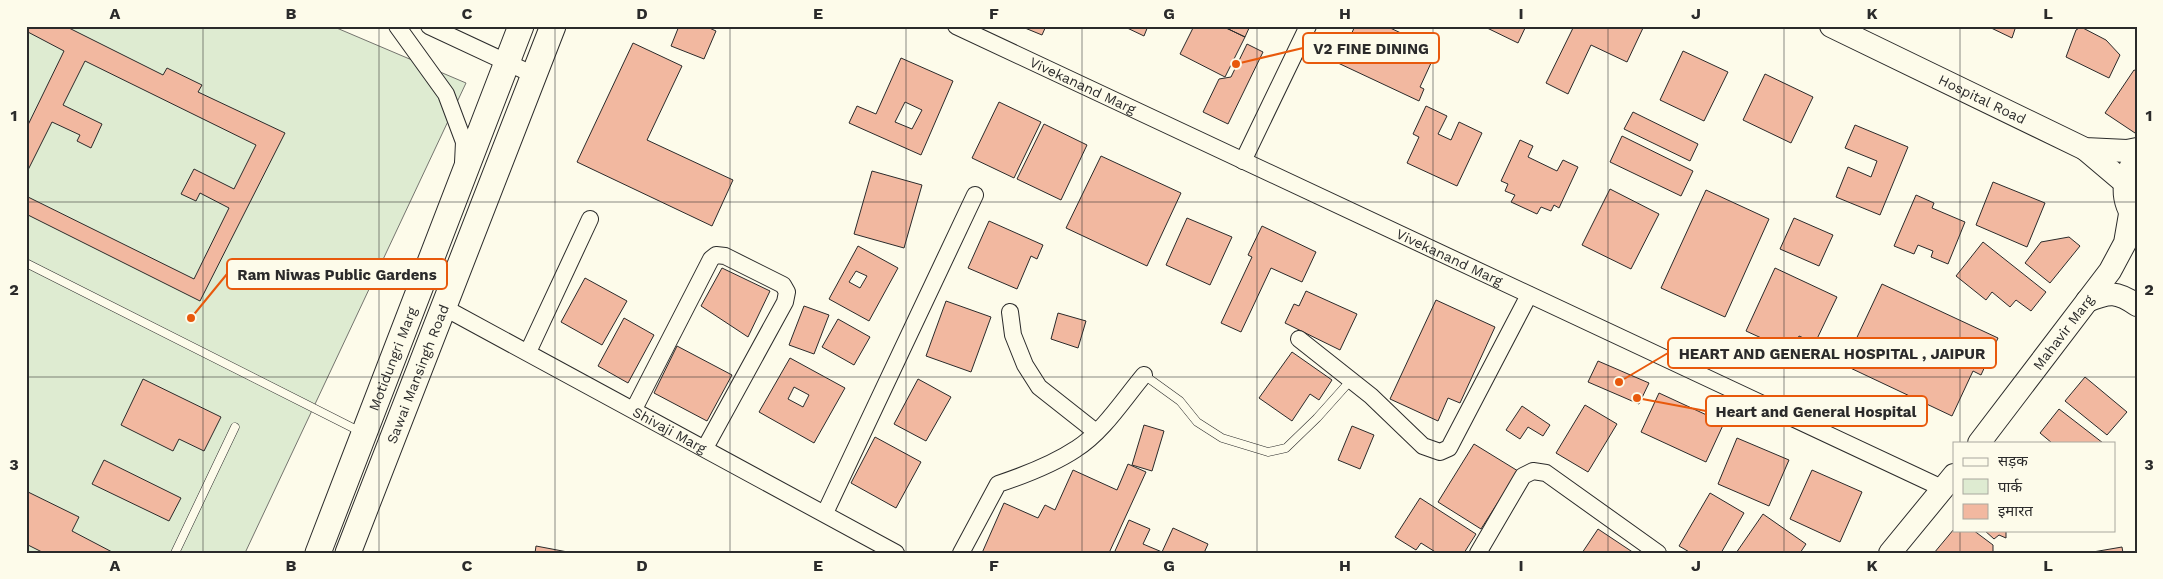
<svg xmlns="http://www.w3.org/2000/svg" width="2163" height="579" font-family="'Work Sans','Noto Sans Devanagari',sans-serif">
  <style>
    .green { fill: #deebd1; stroke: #74746e }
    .building { fill: #f2b8a0; stroke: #2b2b2b; fill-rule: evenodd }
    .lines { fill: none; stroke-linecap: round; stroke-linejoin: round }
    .lane-casing { stroke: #2b2b2b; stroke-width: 9 }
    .street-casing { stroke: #2b2b2b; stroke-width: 18 }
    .secondary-casing { stroke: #2b2b2b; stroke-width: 24 }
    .primary-casing { stroke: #2b2b2b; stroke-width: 27 }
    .lane { stroke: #fdfbea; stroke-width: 8 }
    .street { stroke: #fdfbea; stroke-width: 16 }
    .secondary { stroke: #fdfbea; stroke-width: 22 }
    .primary { stroke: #fdfbea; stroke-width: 25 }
    .grid { fill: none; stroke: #2b2b2b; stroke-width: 1; stroke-opacity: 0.55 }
    .labels { text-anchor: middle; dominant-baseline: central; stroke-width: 4; stroke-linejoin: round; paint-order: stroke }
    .street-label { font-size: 14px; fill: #2b2b2b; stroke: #fdfbea }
    .leader { fill: none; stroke: #e8590c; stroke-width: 2 }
    .callout-dot { fill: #e8590c; stroke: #fdfbea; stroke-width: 2 }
    .callout { fill: #fdfbea; stroke: #e8590c; stroke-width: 2 }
    .callout-label { font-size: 15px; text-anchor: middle; font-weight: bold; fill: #2b2b2b }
    .neatline { fill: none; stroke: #2b2b2b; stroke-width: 2 }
    .grid-label { font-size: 16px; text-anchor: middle; font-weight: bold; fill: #2b2b2b }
  </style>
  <rect width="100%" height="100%" fill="#fdfbea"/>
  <path class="green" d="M26,26H332L466,83L245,553H26Z"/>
  <path class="building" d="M26,26H65L163,75L167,68L202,85L198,92L285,133L200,301L26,214V196L194,279L229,208L200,193L196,201L181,194L194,169L234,189L256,145L85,61L63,105L102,124L91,148L77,141L80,135L52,122L26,174V129L64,51L26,31Z
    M679,26H705L716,31L704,59L671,46Z
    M1020,26H1046L1042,35Z
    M1123,26H1148L1144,36Z
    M1194,26H1222L1245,37L1225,77L1180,54Z
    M1222,26H1250L1245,37Z
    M1355,26H1386L1437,50L1420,87L1424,89L1419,101L1338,63Z
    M1483,26H1526L1518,43Z
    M1574,26H1639L1643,28L1627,62L1591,45L1568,94L1546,83Z
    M1987,26H2016L2012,38Z
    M2081,27L2106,40L2120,55L2109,78L2066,57L2076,30Z
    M633,43L682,66L647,140L733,180L712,226L577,162Z
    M1247,44L1263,52L1228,124L1203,112L1219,79L1231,77Z
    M1683,51L1728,72L1704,121L1660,100Z
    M901,58L953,81L921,155L849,123L857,106L876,114ZM905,102L922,110L912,129L895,122Z
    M2134,70L2137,71V130L2135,133L2105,113Z
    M1765,74L1813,97L1791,143L1743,120Z
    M999,102L1041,122L1014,178L972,158Z
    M1426,106L1447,116L1438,134L1451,140L1459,122L1482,133L1457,186L1407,163L1419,137L1413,134Z
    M1633,112L1698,144L1690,161L1624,129Z
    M1044,124L1087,145L1061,200L1017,179Z
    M1855,125L1908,147L1880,215L1836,197L1848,167L1871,177L1877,161L1845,148Z
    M1622,136L1693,171L1681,196L1610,162Z
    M1520,140L1533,146L1528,157L1557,171L1563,160L1578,167L1559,208L1554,205L1551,211L1541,207L1537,214L1511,202L1515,195L1505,191L1508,184L1501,181Z
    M1101,156L1181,193L1147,266L1066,228Z
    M872,171L922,185L904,248L854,234Z
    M1993,182L2045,203L2027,247L1976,225Z
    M1610,189L1659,214L1631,269L1582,245Z
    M1706,190L1769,219L1725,317L1661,288Z
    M1916,195L1934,203L1932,208L1965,222L1948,264L1931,257L1933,251L1918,245L1914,254L1894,246Z
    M1187,218L1232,237L1210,285L1166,265Z
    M1794,218L1833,235L1819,266L1780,249Z
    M989,221L1043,245L1037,259L1031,256L1017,289L968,268Z
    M1262,226L1316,252L1302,282L1271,268L1241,332L1221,323L1252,257L1248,255Z
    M2069,237L2080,246L2050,283L2025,263L2041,242Z
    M1983,242L2046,292L2031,311L2016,300L2010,307L1992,292L1986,300L1956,276Z
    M858,246L898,268L869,321L829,299ZM856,271L867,276L860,288L849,282Z
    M722,268L770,291L748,337L701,306Z
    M1775,268L1837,297L1815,343L1799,336L1792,352L1746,331Z
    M585,278L627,301L602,345L561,322Z
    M1882,284L1998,338L1981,375L1973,371L1952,416L1844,365Z
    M1306,291L1357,314L1340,350L1285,323L1294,304L1299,306Z
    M1436,300L1495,327L1460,403L1448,398L1438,421L1390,399Z
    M946,301L991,317L971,372L926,356Z
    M804,306L829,315L814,354L789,345Z
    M1058,313L1086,321L1078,348L1051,339Z
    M624,318L654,335L628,383L598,366Z
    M838,319L870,337L854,365L822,347Z
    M677,346L732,375L707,421L654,393Z
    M1292,352L1332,380L1319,400L1310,394L1292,421L1259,398Z
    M790,358L845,388L814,443L759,412ZM794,387L809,395L803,407L788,399Z
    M1598,361L1649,383L1639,404L1588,382Z
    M2085,377L2127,412L2107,435L2065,401Z
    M143,379L221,417L204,451L179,439L173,451L121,425Z
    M918,379L951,397L926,441L894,424Z
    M1659,393L1724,423L1706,462L1641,432Z
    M1585,405L1617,424L1588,472L1556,453Z
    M1522,406L1550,425L1543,436L1528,427L1520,439L1506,430Z
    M2059,409L2103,443H2052L2040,433Z
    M1144,425L1164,431L1152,471L1132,465Z
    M1352,426L1374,435L1360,469L1338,460Z
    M875,437L921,462L896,508L851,483Z
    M1737,438L1789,460L1769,506L1718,484Z
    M1474,444L1518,471L1481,529L1438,502Z
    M104,460L181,498L169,521L92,484Z
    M1128,464L1146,472L1109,553H982L1004,503L1038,518L1045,505L1055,510L1073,470L1117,490Z
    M1812,470L1862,492L1840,542L1790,519Z
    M26,491L79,517L72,531L114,553H44L26,544Z
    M1710,493L1744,513L1721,553H1691L1679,546Z
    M1420,498L1476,534L1464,553H1437L1421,543L1416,550L1395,537Z
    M1763,514L1806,544L1800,553H1736Z
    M1129,520L1150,529L1143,544L1162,552L1173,528L1208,544L1204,553H1118L1115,551Z
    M1598,529L1634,553H1582Z
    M1954,529L1973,530L1993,545V553H1934Z
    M1984,530H2006V538L1999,535L1994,539Z
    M536,546L573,553H535Z
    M2122,547L2123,553H2087Z"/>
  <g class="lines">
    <g class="lane-casing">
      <path id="lane" d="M26,263L361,432
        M1144,375L1180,401L1197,422L1222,438L1268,452L1286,448L1317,418L1351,380
        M175,553L235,427"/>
    </g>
    <g class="street-casing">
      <g id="street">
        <path d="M397,26L446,94L464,142L463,163"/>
        <path d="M429,26L534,75"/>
        <path id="s1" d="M956,26L1944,489"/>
        <path d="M1243,161L1308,26"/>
        <path id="s2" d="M443,307L896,553"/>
        <path d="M1010,312L1013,335L1025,365L1039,387L1096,432"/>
        <path d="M1299,339L1371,396L1423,446L1440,452L1449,448L1529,295"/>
        <path d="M528,352L590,219"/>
        <path d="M634,409L711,259L716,255L725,256L783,285L787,292L785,302L705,448"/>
        <path d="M825,513L975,195"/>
        <path d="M961,553L998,484C1025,475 1052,465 1076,449C1103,432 1123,400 1144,375"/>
        <path d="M1478,553L1523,476L1533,471L1546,473L1658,553"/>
      </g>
    </g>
    <g class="secondary-casing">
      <g id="secondary">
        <path id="s3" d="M1831,26L2085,149L2127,151L2137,149"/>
        <path d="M2085,149L2124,182"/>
        <path d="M2137,157C2121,178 2120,201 2137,222"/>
        <path d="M2087,301C2110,292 2116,291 2137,305"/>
        <path id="s4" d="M1979,443L2110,271L2125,243L2130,214"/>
        <path d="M1890,553L1954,475"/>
      </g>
    </g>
    <g class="primary-casing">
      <g id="primary">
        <path id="s5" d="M318,553L521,26"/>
        <path id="s6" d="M348,553L553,26"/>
      </g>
    </g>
    <use href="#lane" class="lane"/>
    <use href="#street" class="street"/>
    <use href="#secondary" class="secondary"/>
    <use href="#primary" class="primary"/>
  </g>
  <path class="grid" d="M203,26V553M379,26V553M555,26V553M730,26V553M906,26V553M1082,26V553M1257,26V553M1433,26V553M1608,26V553M1784,26V553M1960,26V443M26,202H2137M26,377H2137M1960,530V553"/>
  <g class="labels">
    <g class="street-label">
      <text stroke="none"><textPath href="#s1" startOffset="140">Vivekanand Marg</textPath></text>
      <text stroke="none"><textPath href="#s3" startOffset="168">Hospital Road</textPath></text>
      <text stroke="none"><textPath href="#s1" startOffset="545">Vivekanand Marg</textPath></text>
      <text stroke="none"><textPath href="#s4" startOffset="139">Mahavir Marg</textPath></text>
      <text stroke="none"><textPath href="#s5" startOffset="208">Motidungri Marg</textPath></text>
      <text stroke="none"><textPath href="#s6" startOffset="192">Sawai Mansingh Road</textPath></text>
      <text stroke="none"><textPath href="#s2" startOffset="258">Shivaji Marg</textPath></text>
    </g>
  </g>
  <path class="leader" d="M1236 64L1303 48M191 318L227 274M1619 382L1668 353M1637 398L1706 411"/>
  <g class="callout-dot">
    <circle cx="1236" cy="64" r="5"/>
    <circle cx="191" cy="318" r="5"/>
    <circle cx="1619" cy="382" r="5"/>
    <circle cx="1637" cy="398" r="5"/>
  </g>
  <g class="callout">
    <rect x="1303" y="33" width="136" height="30" rx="5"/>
    <rect x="227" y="259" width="220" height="30" rx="5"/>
    <rect x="1668" y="338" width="328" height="30" rx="5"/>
    <rect x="1706" y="396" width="221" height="30" rx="5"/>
  </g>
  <g class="callout-label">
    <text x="1371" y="54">V2 FINE DINING</text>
    <text x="337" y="280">Ram Niwas Public Gardens</text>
    <text x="1832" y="359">HEART AND GENERAL HOSPITAL , JAIPUR</text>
    <text x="1816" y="417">Heart and General Hospital</text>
  </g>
  <rect width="2163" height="579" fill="none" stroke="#fdfbea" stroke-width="55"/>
  <rect x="1953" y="442" width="162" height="90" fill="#fdfbea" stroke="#a9a89e"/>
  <rect x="1963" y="458" width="25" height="8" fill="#fdfbea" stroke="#a9a89e"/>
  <text x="1998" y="466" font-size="15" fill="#2b2b2b">सड़क</text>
  <rect x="1963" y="479" width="25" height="15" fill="#deebd1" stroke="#a9a89e"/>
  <text x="1998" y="492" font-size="15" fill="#2b2b2b">पार्क</text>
  <rect x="1963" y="504" width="25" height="15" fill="#f2b8a0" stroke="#a9a89e"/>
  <text x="1998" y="516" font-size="15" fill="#2b2b2b">इमारत</text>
  <rect x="28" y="28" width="2108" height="524" class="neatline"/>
  <g class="grid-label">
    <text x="115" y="19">A</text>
    <text x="291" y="19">B</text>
    <text x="467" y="19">C</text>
    <text x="642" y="19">D</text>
    <text x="818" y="19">E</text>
    <text x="994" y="19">F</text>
    <text x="1169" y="19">G</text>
    <text x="1345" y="19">H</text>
    <text x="1521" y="19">I</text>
    <text x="1696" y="19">J</text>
    <text x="1872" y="19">K</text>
    <text x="2048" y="19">L</text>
    <text x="14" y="121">1</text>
    <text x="2149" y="121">1</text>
    <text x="14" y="295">2</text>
    <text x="2149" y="295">2</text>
    <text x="14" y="470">3</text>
    <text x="2149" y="470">3</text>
    <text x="115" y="571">A</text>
    <text x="291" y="571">B</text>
    <text x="467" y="571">C</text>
    <text x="642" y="571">D</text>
    <text x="818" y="571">E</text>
    <text x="994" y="571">F</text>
    <text x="1169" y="571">G</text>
    <text x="1345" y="571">H</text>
    <text x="1521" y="571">I</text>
    <text x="1696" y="571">J</text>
    <text x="1872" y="571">K</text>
    <text x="2048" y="571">L</text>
  </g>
</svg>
